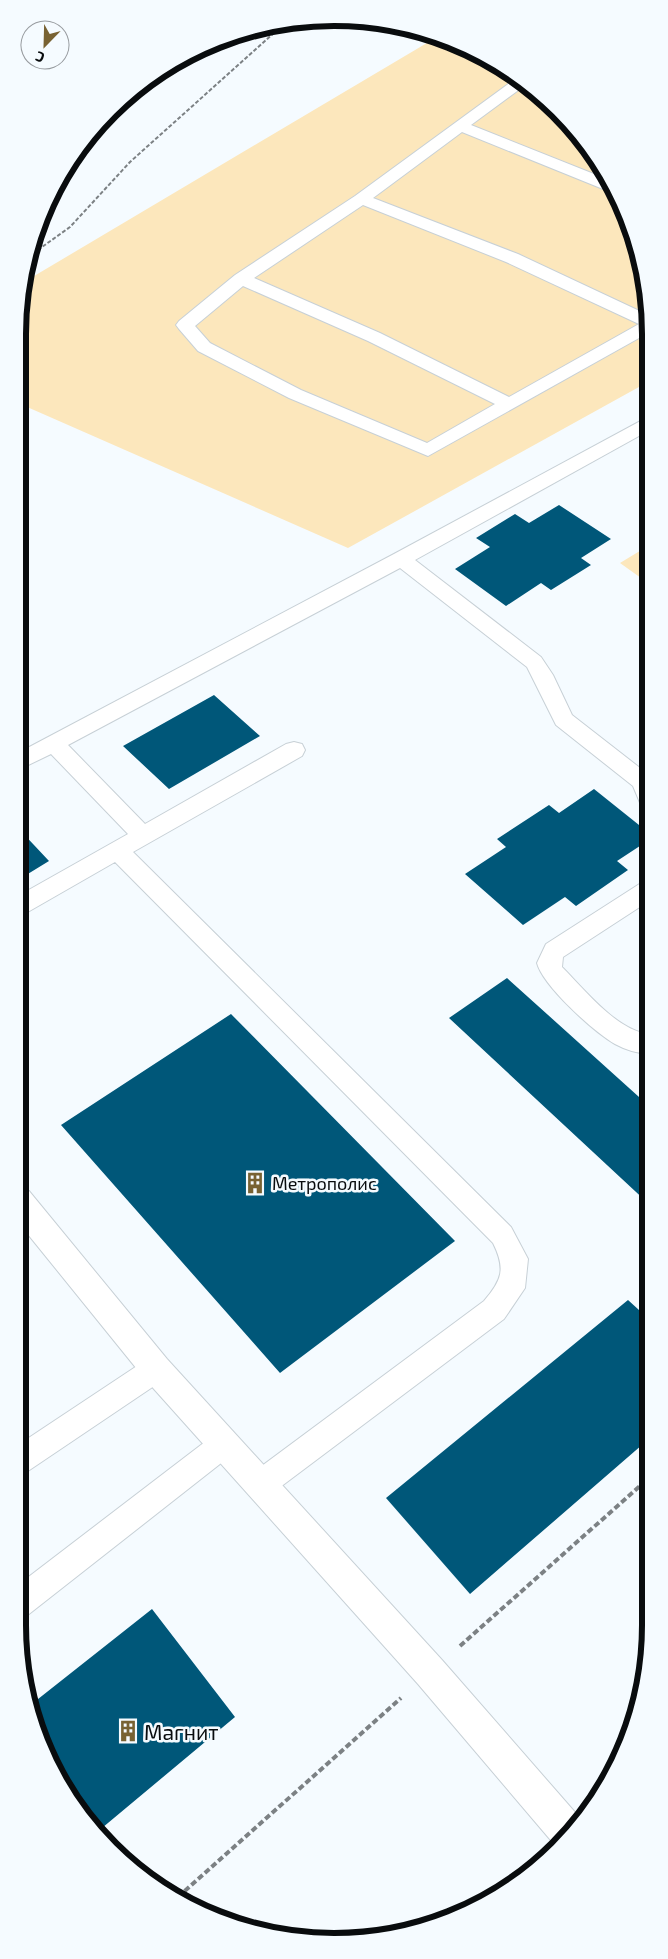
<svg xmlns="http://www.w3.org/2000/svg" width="668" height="1959" font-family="'Exo 2',sans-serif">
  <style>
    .green { fill: #fce7bc }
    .building { fill: #005779 }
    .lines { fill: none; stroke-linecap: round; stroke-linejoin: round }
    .lane-casing { stroke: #c7d0d6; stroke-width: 2 }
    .street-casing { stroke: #c7d0d6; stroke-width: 2 }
    .path-far1 { stroke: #7c8184; stroke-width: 2; stroke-dasharray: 4 2; stroke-linecap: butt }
    .path { stroke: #7c8184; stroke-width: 4; stroke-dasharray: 6 3; stroke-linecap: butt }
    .lane { fill: #fff; fill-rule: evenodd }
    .street { fill: #fff; fill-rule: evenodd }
    .labels { text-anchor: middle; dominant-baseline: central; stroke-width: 5; stroke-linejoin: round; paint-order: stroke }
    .poi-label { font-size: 18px; fill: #090c0e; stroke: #f5fbff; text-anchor: start }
    .near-poi-label { font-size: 21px; fill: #090c0e; stroke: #f5fbff; text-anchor: start }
    .rim { fill: none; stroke: #090c0e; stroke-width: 6 }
  </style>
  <rect width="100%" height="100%" fill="#f5fbff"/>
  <path class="green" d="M437,37L492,60L572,125L618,194L648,292V382L348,548L18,403V334L24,282Z
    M648,546V583L620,563Z"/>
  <path class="building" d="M559,505L611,539L581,558L591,565L551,590L541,583L506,606L455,569L490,547L476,538L515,514L529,523Z
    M214,695L260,736L169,789L123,746Z
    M594,789L649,833V840L617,861L628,870L576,906L565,897L523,925L465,874L506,847L497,839L549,805L559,813Z
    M18,828L49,861L18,880Z
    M507,978L649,1106L650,1205L449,1018Z
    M231,1014L455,1241L280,1373L61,1125Z
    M628,1300L650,1320V1438L470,1594L386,1498Z
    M152,1609L235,1717L96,1833L41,1746L33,1703Z"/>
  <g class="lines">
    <g class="lane-casing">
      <path id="lane" d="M515,79L524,86L471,125L609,180L617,192L608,191L462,132L373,198L518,254L648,315V333L428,456L289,398L198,351L179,329L176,325L179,321L235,275L355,196ZM363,205L506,262L639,324L509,397L380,333L254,278ZM243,286L368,341L495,404L427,443L301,390L210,343L195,326Z
        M648,417V431L415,560L541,657L553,675L572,715L649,775V807L641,805L633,786L556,725L527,667L400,568L68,745L145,824L286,744L294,742L302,744L305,750L302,756L133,852L511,1227L528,1259L525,1288L504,1319L271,1494L261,1498L251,1494L247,1484L251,1474L484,1301C502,1280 506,1269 493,1243L115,862L26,913L18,916V896L128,834L51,754L18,770V753L394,554Z
        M649,880V901L563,957L562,967C584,989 617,1031 649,1034V1054C637,1053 626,1050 615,1044C594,1032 543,986 537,963L546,944L641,883Z
        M156,1356L166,1360L170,1369L166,1378L28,1471L18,1474V1445L146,1360Z
        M224,1431L234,1435L238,1444L234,1453L29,1614L18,1618V1585L214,1435Z"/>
    </g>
    <g class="street-casing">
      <path id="street" d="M18,1187L29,1191L167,1359L442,1660L580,1818L554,1844L418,1684L145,1379L18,1222Z"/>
    </g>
    <path class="path-far1" d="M28,257L70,227L130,162L285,23"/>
    <path class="path" d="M460,1646L650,1477
      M178,1897L401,1698"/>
    <use href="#lane" class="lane"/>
    <use href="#street" class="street"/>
  </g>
  <defs>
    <g id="building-bare" transform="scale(1.725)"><path d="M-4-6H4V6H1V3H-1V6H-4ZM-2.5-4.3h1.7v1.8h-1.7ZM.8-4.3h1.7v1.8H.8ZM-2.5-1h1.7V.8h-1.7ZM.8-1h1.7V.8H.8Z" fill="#786232" stroke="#f5fbff" stroke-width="2.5" paint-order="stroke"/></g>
  </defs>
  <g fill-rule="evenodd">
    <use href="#building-bare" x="255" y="1183"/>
    <use href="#building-bare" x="128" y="1731"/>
  </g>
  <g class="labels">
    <g class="poi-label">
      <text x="272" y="1183">Метрополис</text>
    </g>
    <g class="near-poi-label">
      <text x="144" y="1731">Магнит</text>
    </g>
  </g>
  <path d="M0 0H668V1959H0ZM334 26H334A308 308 0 0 1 642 334V1625A308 308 0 0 1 334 1933H334A308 308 0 0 1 26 1625V334A308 308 0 0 1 334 26Z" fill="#f5fbff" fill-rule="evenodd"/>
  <path class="rim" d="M334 26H334A308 308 0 0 1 642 334V1625A308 308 0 0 1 334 1933H334A308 308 0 0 1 26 1625V334A308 308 0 0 1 334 26Z"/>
  <g transform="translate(45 45) rotate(203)"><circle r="24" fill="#f5fbff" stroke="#979b9f"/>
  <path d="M0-4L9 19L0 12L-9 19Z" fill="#786232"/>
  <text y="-8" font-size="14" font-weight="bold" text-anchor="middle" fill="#090c0e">С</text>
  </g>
</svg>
